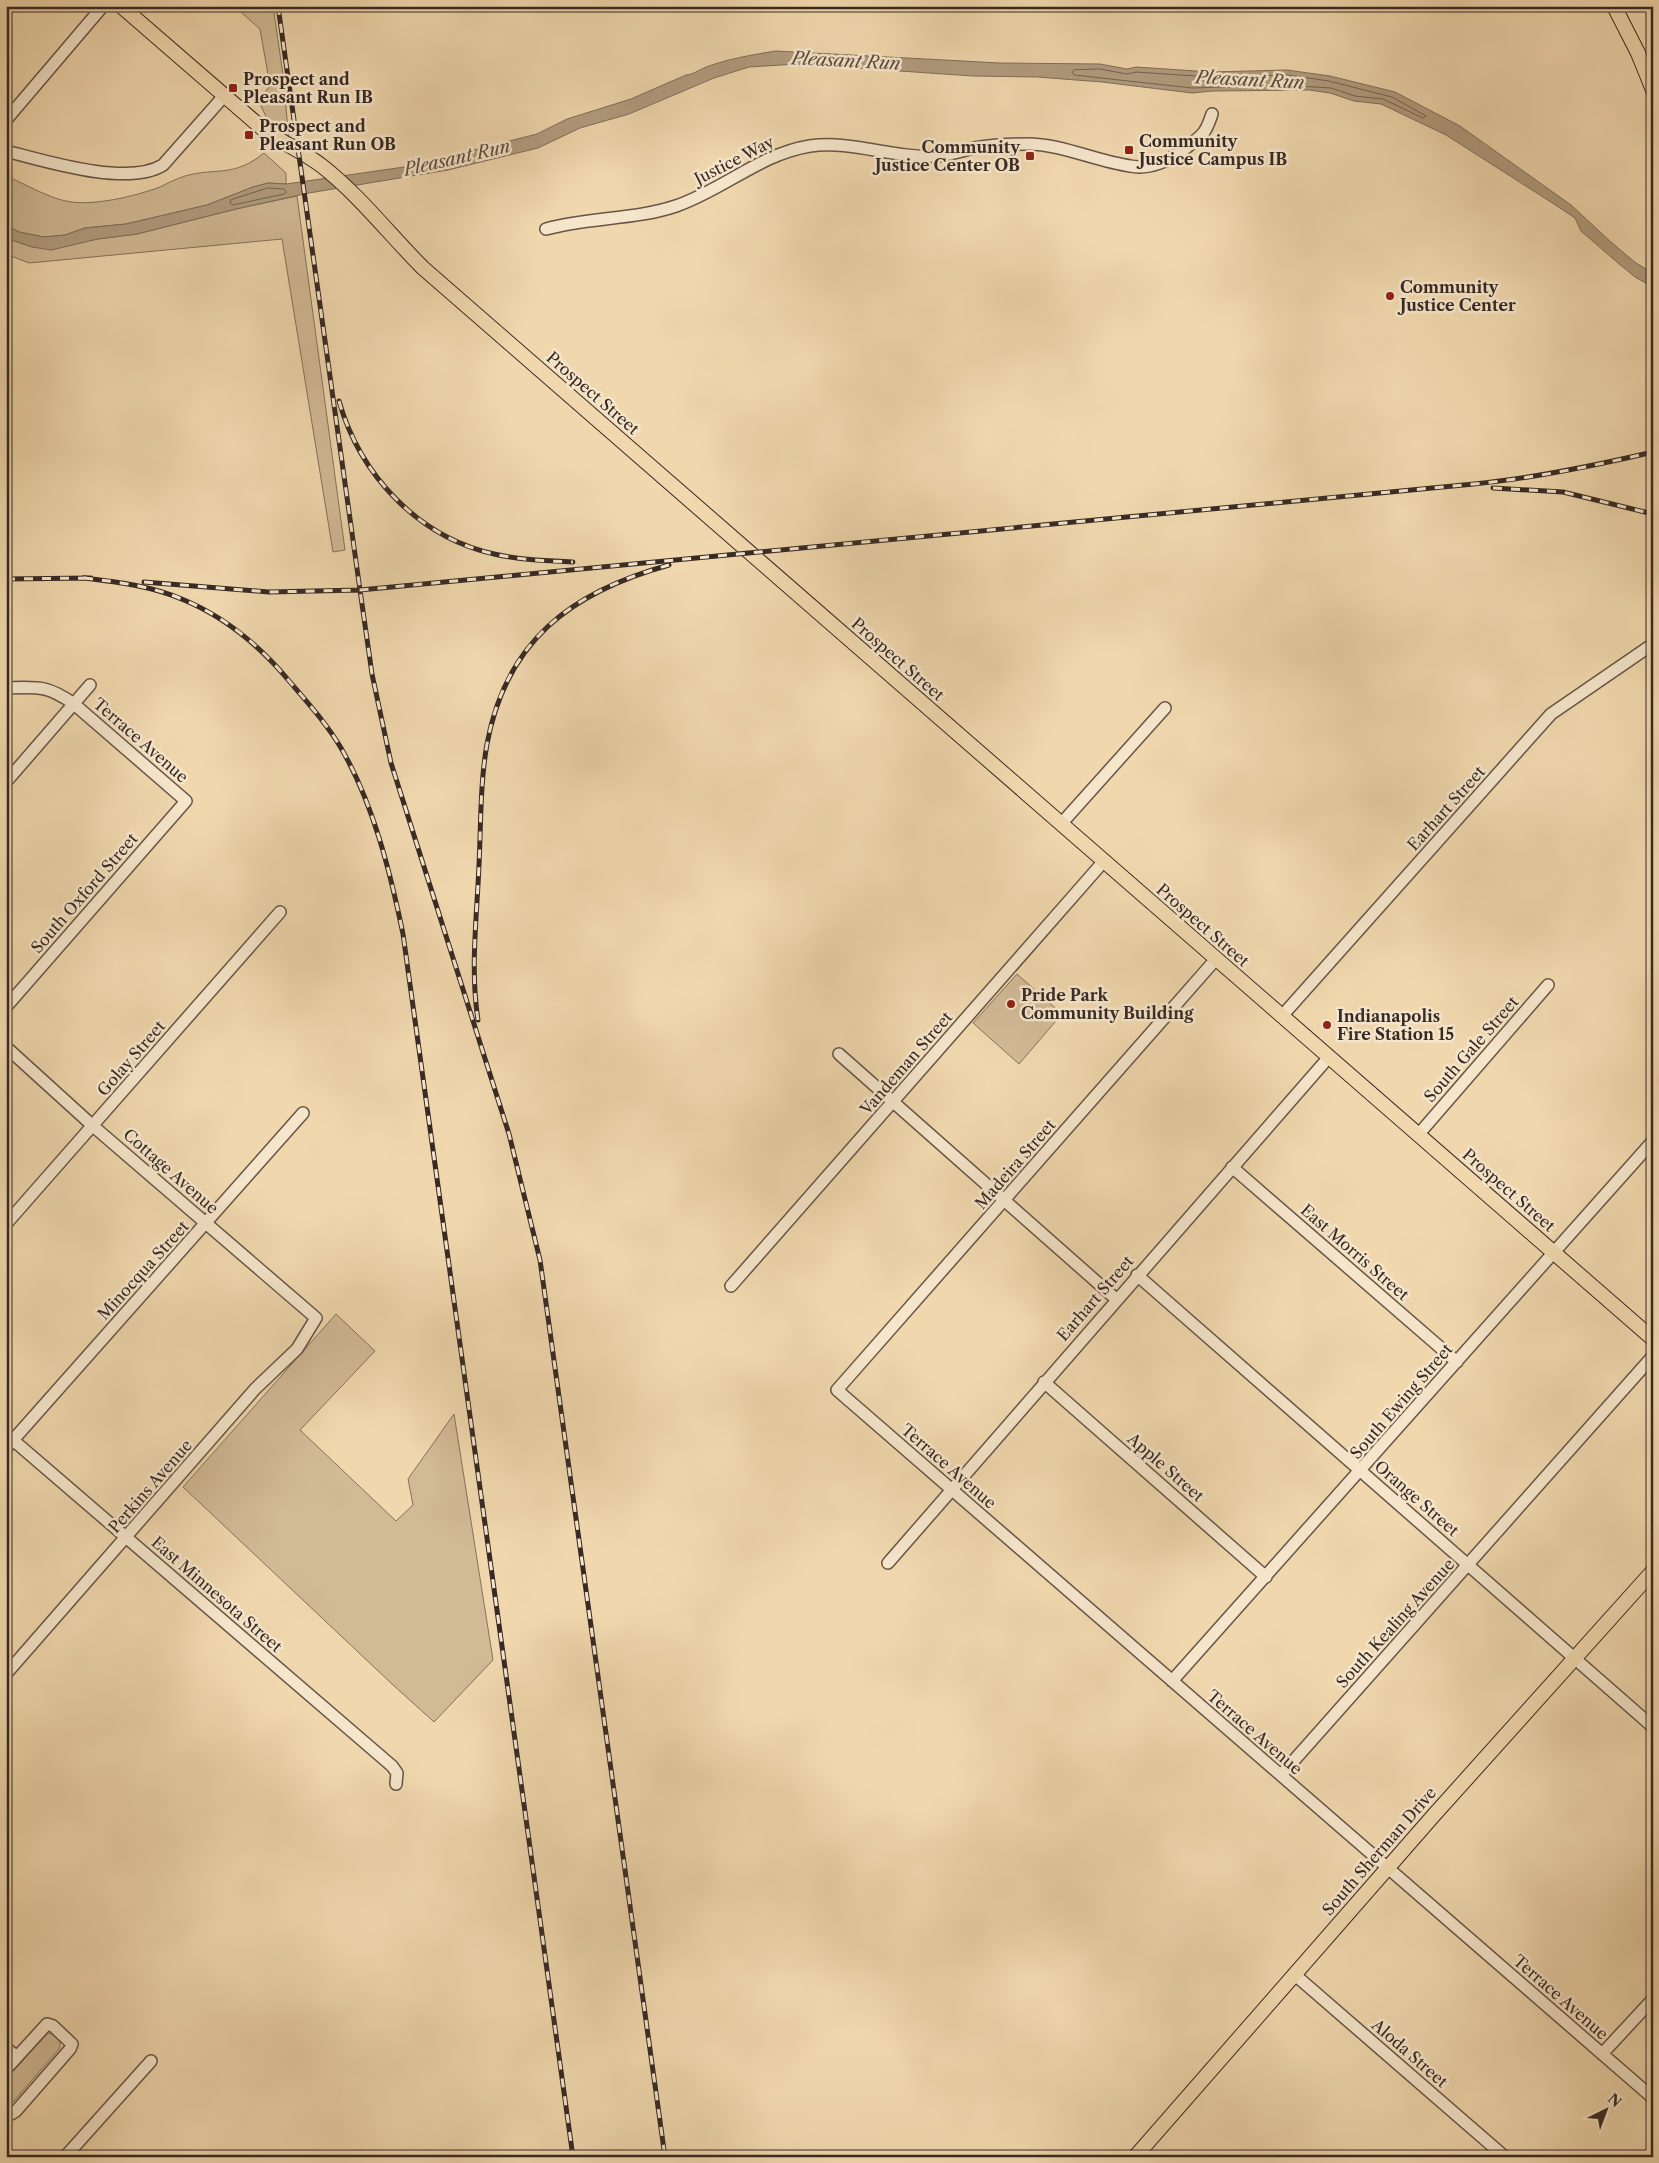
<svg xmlns="http://www.w3.org/2000/svg" width="1659" height="2163" font-family="'Libre Caslon Text',serif">
  <style>
    .green { fill: #d1ba96; stroke: #84725e }
    .water { fill: #b19c7f; stroke: #806e5b }
    .lines { fill: none; stroke-linecap: round; stroke-linejoin: round }
    .shore { stroke: #746352; stroke-width: 1 }
    .minor-casing { stroke: #655547; stroke-width: 14 }
    .major-casing { stroke: #372a25; stroke-width: 16 }
    .minor { stroke: #f5e5ca; stroke-width: 11 }
    .major { stroke: #f0d7ad; stroke-width: 14 }
    .rail-casing { stroke: #372a25; stroke-width: 5 }
    .rail { stroke: #f5e5ca; stroke-width: 3; stroke-dasharray: 9; stroke-linecap: butt }
    .poi-dot { fill: #8f2418; stroke: #f5e5ca; stroke-width: 2 }
    .labels { text-anchor: middle; dominant-baseline: central; stroke-width: 5; stroke-linejoin: round; paint-order: stroke }
    .poi-label { font-size: 16px; font-weight: bold; fill: #372a25; stroke: #f5e5ca; text-anchor: start }
    .street-label { font-size: 16px; fill: #372a25; stroke: #f5e5ca }
    .water-label { font-size: 18px; font-style: italic; fill: #5c4c40; stroke: #f5e5ca }
  </style>
  <rect width="100%" height="100%" fill="#f0d7ad"/>
  <filter id="stains"><feTurbulence type="fractalNoise" baseFrequency=".004" numOctaves="4"/><feColorMatrix values="0 0 0 0 .2 0 0 0 0 .09 0 0 0 0 .02 0 0 0 .5 -.17"/></filter>
  <radialGradient id="worn" r=".72"><stop offset=".6" stop-color="#630" stop-opacity="0"/><stop offset="1" stop-color="#630" stop-opacity=".3"/></radialGradient>
  <path class="green" d="M234,6H273L283,75L289,140L272,129L258,100L270,86L260,29Z
    M264,153L286,173V184L268,183L253,187L207,205L126,224L85,228L65,235L44,237L19,232L6,225V176C23,183 49,198 66,201C91,207 136,196 160,187C168,183 176,179 185,176C217,167 233,178 264,153Z
    M297,196L345,550L333,552L282,239L29,263L6,254V238L32,247L137,234L236,209Z
    M1017,974L1062,1014L1019,1064L973,1023Z
    M336,1314L375,1351L300,1430L396,1521L413,1505L408,1479L454,1414L493,1660L434,1722L392,1684L183,1487Z
    M48,2033L53,2034L60,2040V2048L14,2101L7,2102L6,2079Z"/>
  <path class="water" d="M776,51L1000,63L1100,64L1127,69L1136,67L1211,72L1287,70L1330,76L1395,92L1460,126L1571,205L1612,243L1636,263L1653,273V287L1635,277L1618,263L1581,231L1575,218L1554,204L1446,135L1381,104L1354,101L1330,93L1309,90L1213,91L1192,93L1102,82L1037,77L973,76L797,64L749,67L714,78L629,114L580,128L538,148L448,170L309,193L236,209L137,234L98,239L51,250L32,247L6,238V225L19,232L44,237L65,235L85,228L126,224L207,205L253,187L268,183L286,184L411,166L537,134L567,119L631,99L686,75C694,74 697,71 704,68C722,60 756,54 776,51Z"/>
  <g class="lines">
    <path class="shore" d="M1100,69L1127,74L1136,72L1211,77L1287,75L1329,81L1392,97L1426,116L1423,118L1383,99L1355,96L1331,88L1282,85L1192,88L1074,75L1072,72L1074,70Z
      M268,188L284,189L286,192L284,194L233,205L230,203L231,200Z"/>
    <g class="minor-casing">
      <path id="minor" d="M6,120L103,6
        M6,151C45,161 128,187 163,165L224,96
        M546,229C589,217 634,220 676,206C723,190 760,154 810,146C853,140 894,159 937,156C949,155 962,151 974,148C992,145 1009,144 1027,144C1062,144 1095,161 1130,166C1150,170 1171,160 1186,148C1203,134 1205,135 1212,114
        M6,688C38,687 47,685 74,704L186,801L6,1007
        M6,782L90,685
        M1061,824L1165,708
        M1216,959L837,1390L1653,2098
        M1282,1016L1551,714L1653,644
        M6,1047L93,1126L316,1318L297,1349L255,1389L6,1674
        M839,1054L1116,1299
        M1418,1135L1548,985
        M1232,1167L1457,1362
        M6,1224L280,912
        M1137,1275L1653,1727
        M731,1286L1104,861
        M1044,1382L1266,1577
        M6,1434L392,1766L397,1773L396,1784
        M6,1448L303,1113
        M888,1563L1329,1057
        M1172,1681L1653,1141
        M1281,1775L1653,1356
        M1294,1974L1505,2157
        M6,2048L17,2057
        M1602,2054L1653,1999
        M6,2069L47,2024L53,2026L72,2044L70,2049L16,2111L11,2114L6,2112
        M65,2157L151,2061"/>
    </g>
    <g class="major-casing">
      <path id="major" d="M121,6L263,129C282,143 304,152 322,166C360,196 389,234 423,268L1653,1339
        M1614,6L1638,53L1653,90
        M1135,2157L1434,1815L1653,1571"/>
    </g>
    <use href="#minor" class="minor"/>
    <use href="#major" class="major"/>
    <g class="rail-casing">
      <path id="rail" d="M278,6L360,590L372,674L391,763L509,1134L540,1260L665,2157
        M339,401C360,475 418,537 494,554C520,560 547,561 573,562
        M1493,488L1563,492L1653,514
        M84,578C118,582 152,586 184,600C227,618 260,646 290,682C308,703 327,724 341,748C373,803 390,871 403,934L573,2157
        M6,579L91,578
        M144,582L269,592L360,590L1474,484C1535,478 1593,466 1653,452
        M478,1020C470,969 477,916 479,865C481,825 480,783 487,744C506,641 571,592 669,565"/>
    </g>
    <use href="#rail" class="rail"/>
  </g>
  <g class="poi-dot">
    <rect x="228" y="83" width="10" height="10" rx="2.5"/>
    <rect x="244" y="130" width="10" height="10" rx="2.5"/>
    <rect x="1124" y="145" width="10" height="10" rx="2.5"/>
    <rect x="1025" y="151" width="10" height="10" rx="2.5"/>
    <circle cx="1390" cy="296" r="5"/>
    <circle cx="1011" cy="1004" r="5"/>
    <circle cx="1327" cy="1025" r="5"/>
  </g>
  <g class="labels">
    <g class="poi-label">
      <text x="243" y="79">Prospect and<tspan x="243" dy="18">Pleasant Run IB</tspan></text>
      <text x="259" y="126">Prospect and<tspan x="259" dy="18">Pleasant Run OB</tspan></text>
      <text x="1139" y="141">Community<tspan x="1139" dy="18">Justice Campus IB</tspan></text>
      <text x="1020" y="147" text-anchor="end">Community<tspan x="1020" dy="18">Justice Center OB</tspan></text>
      <text x="1400" y="287">Community<tspan x="1400" dy="18">Justice Center</tspan></text>
      <text x="1021" y="995">Pride Park<tspan x="1021" dy="18">Community Building</tspan></text>
      <text x="1337" y="1016">Indianapolis<tspan x="1337" dy="18">Fire Station 15</tspan></text>
    </g>
    <g class="street-label">
      <text transform="translate(734 160) rotate(-27)">Justice Way</text>
      <text transform="translate(593 393) rotate(41)">Prospect Street</text>
      <text transform="translate(898 659) rotate(41)">Prospect Street</text>
      <text transform="translate(141 740) rotate(41)">Terrace Avenue</text>
      <text transform="translate(1446 808) rotate(-48)">Earhart Street</text>
      <text transform="translate(84 893) rotate(-49)">South Oxford Street</text>
      <text transform="translate(1203 925) rotate(41)">Prospect Street</text>
      <text transform="translate(1471 1049) rotate(-49)">South Gale Street</text>
      <text transform="translate(131 1058) rotate(-49)">Golay Street</text>
      <text transform="translate(906 1063) rotate(-49)">Vandeman Street</text>
      <text transform="translate(1015 1164) rotate(-49)">Madeira Street</text>
      <text transform="translate(171 1171) rotate(41)">Cottage Avenue</text>
      <text transform="translate(1509 1190) rotate(41)">Prospect Street</text>
      <text transform="translate(1355 1252) rotate(41)">East Morris Street</text>
      <text transform="translate(143 1270) rotate(-48)">Minocqua Street</text>
      <text transform="translate(1095 1298) rotate(-49)">Earhart Street</text>
      <text transform="translate(1401 1401) rotate(-49)">South Ewing Street</text>
      <text transform="translate(949 1466) rotate(41)">Terrace Avenue</text>
      <text transform="translate(1166 1467) rotate(41)">Apple Street</text>
      <text transform="translate(150 1486) rotate(-49)">Perkins Avenue</text>
      <text transform="translate(1417 1498) rotate(41)">Orange Street</text>
      <text transform="translate(217 1594) rotate(41)">East Minnesota Street</text>
      <text transform="translate(1395 1623) rotate(-48)">South Kealing Avenue</text>
      <text transform="translate(1255 1732) rotate(41)">Terrace Avenue</text>
      <text transform="translate(1379 1851) rotate(-49)">South Sherman Drive</text>
      <text transform="translate(1561 1997) rotate(41)">Terrace Avenue</text>
      <text transform="translate(1410 2053) rotate(41)">Aloda Street</text>
    </g>
    <g class="water-label">
      <text transform="translate(846 61) rotate(3)">Pleasant Run</text>
      <text transform="translate(1250 80) rotate(3)">Pleasant Run</text>
      <text transform="translate(457 158) rotate(-13)">Pleasant Run</text>
    </g>
  </g>
  <rect width="1659" height="2163" fill="none" stroke="#f0d7ad" stroke-width="25"/>
  <rect x="8" y="8" width="1644" height="2148" fill="none" stroke="#372a25" stroke-width="2.5"/>
  <rect x="12" y="12" width="1634" height="2138" fill="none" stroke="#372a25"/>
  <g transform="translate(1606 2110) rotate(42)" stroke="#f5e5ca" stroke-width="4" paint-order="stroke">
  <path d="M0-4L9 19L0 12L-9 19Z" fill="#372a25"/>
  <text y="-8" font-size="14" font-weight="bold" text-anchor="middle" fill="#372a25">N</text>
  </g>
  <rect width="100%" height="100%" filter="url(#stains)"/>
  <rect width="100%" height="100%" fill="url(#worn)"/>
</svg>
